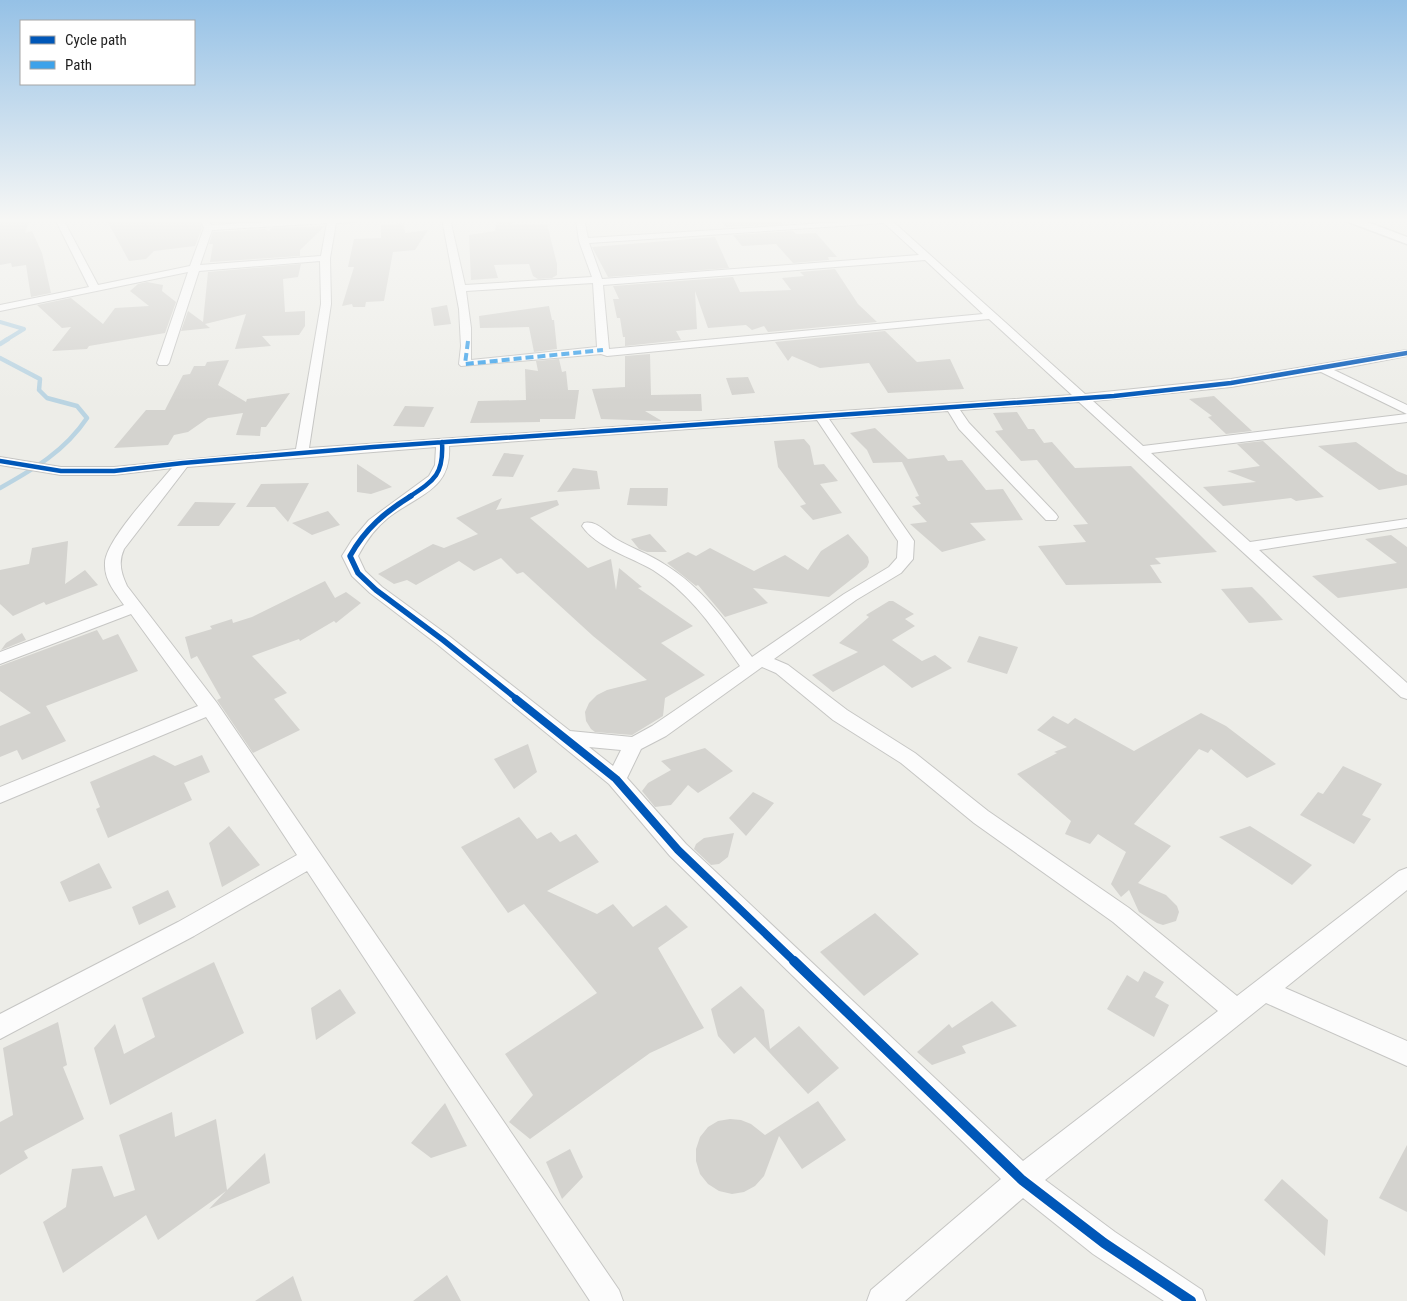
<svg xmlns="http://www.w3.org/2000/svg" width="1407" height="1301" font-family="'Roboto Condensed',sans-serif">
  <style>
    .lines { fill: none; stroke-linecap: round; stroke-linejoin: round }
    .stream-far1 { stroke: #bad4e2; stroke-width: 4 }
    .stream { stroke: #bad4e2; stroke-width: 4.5 }
    .building { fill: #d4d3cf }
    .minor-casing { stroke: #c6c6c4; stroke-width: 2 }
    .tertiary-casing { stroke: #c6c6c4; stroke-width: 3 }
    .minor { fill: #fcfcfc; fill-rule: evenodd }
    .tertiary { fill: #fcfcfc; fill-rule: evenodd }
    .quiet { stroke: #3da2ea; stroke-width: 4; stroke-dasharray: 8 4; stroke-linecap: butt }
    .cycleway-far3-casing { stroke: #fff; stroke-width: 7 }
    .cycleway-far2-casing { stroke: #fff; stroke-width: 9 }
    .cycleway-far1-casing { stroke: #fff; stroke-width: 11 }
    .cycleway-casing { stroke: #fff; stroke-width: 13 }
    .cycleway-far3 { stroke: #0057b8; stroke-width: 4.5 }
    .cycleway-far2 { stroke: #0057b8; stroke-width: 5.5 }
    .cycleway-far1 { stroke: #0057b8; stroke-width: 8 }
    .cycleway { stroke: #0057b8; stroke-width: 10 }
  </style>
  <rect width="100%" height="100%" fill="#edede8"/>
  <g class="lines">
    <path class="stream-far1" d="M0,322L24,329L6,340"/>
    <path class="stream" d="M0,344L8,339
      M0,358L40,379L39,390L47,398L77,406L87,418C65,451 34,469 0,488"/>
  </g>
  <path class="building" d="M30,219L25,233L32,231L42,253L51,293L31,297L26,265L12,267L11,263L0,265V220Z
    M106,219H198L202,228L195,246L154,251L146,259L129,261Z
    M210,219H248L252,221L212,223Z
    M497,219H514L513,224H547L557,264V275L552,278L538,279L533,276L529,264L494,265L498,278L471,280L469,235L495,231Z
    M718,219H777L783,224L726,227Z
    M404,223L405,233L428,230L415,250L393,252L384,301L366,302L365,307H353L352,304L342,306L354,267H348L354,239L381,238V225Z
    M325,226L300,250V256L210,262L213,244H209L213,232L265,229L269,231L271,228Z
    M793,231L796,234L816,233L837,257H828L829,260L793,263L776,244L742,246L733,235Z
    M715,237L729,268L608,277L592,247Z
    M301,264L298,277L283,279L285,312L305,311V326L299,335L262,336L271,346L235,349L246,314L205,324L210,328L181,331L188,311L203,322L208,272Z
    M835,269L858,304L877,322L768,332L764,326L752,330L746,325L708,328L695,291L697,329L676,331L681,340L625,346V337H623L620,318H617L613,299H619L613,286L733,277L740,292L791,290L782,278L804,276L800,272Z
    M147,282L163,285L162,291L176,302L165,333L89,346L87,349L52,351L71,327L62,328L37,305L71,298L103,324L115,308L149,306L130,291L138,284Z
    M447,305L451,324L434,326L431,308Z
    M549,306L552,320H554L557,349L534,352L529,327L480,328L479,316Z
    M885,331L917,362L950,359L964,389L888,393L869,363L820,368L792,356L788,361L775,342Z
    M650,354L651,395L701,394L702,411H645L662,421L601,419L592,389L625,387V356Z
    M559,359L562,372L566,371L568,390H579L575,419H540V422L470,423L478,401L526,400L525,369L538,371L536,361Z
    M229,360L218,385L246,402L247,399L290,393L266,427H261L260,436L236,435L243,413L208,418L188,432L174,435L168,445L114,448L146,410H165L183,375L190,374L194,366H205L207,362Z
    M748,377L755,393L732,395L726,378Z
    M1214,396L1251,430L1252,431L1226,434L1208,417L1212,416L1189,399Z
    M405,406L434,407L424,427L393,426Z
    M1017,412L1028,429H1034L1044,443L1052,442L1075,468L1131,466L1217,552L1155,558L1161,564L1150,565L1162,583L1066,585L1038,546L1086,542L1073,525L1088,524L1037,460L1021,461L995,431L1003,430L993,413Z
    M875,428L908,459L944,455L948,461L962,460L986,490L1003,489L1023,520L970,523L986,540L942,552L910,524L927,522L912,506L921,504L915,497L919,496L902,462L873,463L867,450L850,433Z
    M804,439L810,446L814,465L824,464L838,481L820,484L842,513L813,520L800,506L806,504L778,467L774,441Z
    M1263,441L1302,477L1324,497L1296,501L1291,498L1223,506L1203,487L1256,482L1227,471L1260,466L1237,444Z
    M1356,442L1397,471L1407,475V485L1379,490L1318,446Z
    M504,453L524,455L513,477L492,476Z
    M357,464L392,487L371,494L357,492Z
    M573,468L597,471L600,489L557,492Z
    M309,483L288,522L275,507H246L261,484Z
    M630,488H668L667,506L627,505Z
    M502,498L496,510L557,500L559,505L530,518L588,568L611,559L616,590L619,568L642,587L638,588L693,626L661,643L705,675L665,698L663,716L632,735L595,732L591,729L586,721L585,712L589,703L597,695L607,690L647,680L593,636L523,572L517,574L501,558L474,571L459,561L416,585L407,580L394,584L378,574L433,544L444,548L478,534L456,518Z
    M195,502L236,503L219,526H177Z
    M328,511L340,525L312,535L292,523Z
    M650,534L667,552H647L639,549L631,539Z
    M848,534L868,557L869,562L867,567L829,597L753,588L768,603L725,617L698,585L696,586L667,563L688,552L696,556L710,548L754,571L785,555L808,570L821,551Z
    M1391,535L1407,547V588L1338,598L1312,576L1397,563L1365,539Z
    M68,541L65,584L85,570L98,585L46,605L44,602L13,616L0,604V570L29,564L32,548Z
    M325,581L335,598L346,592L361,603L336,623L334,621L300,641L299,639L252,656L287,693L274,699L300,730L253,753L217,700L221,698L197,656L191,659L185,637L212,629L210,626L232,619L233,623L252,617Z
    M1252,587L1263,598L1283,620L1249,623L1221,589Z
    M889,601H893L914,614L905,619L915,626L892,640L922,661L935,655L952,668L912,688L884,665L833,692L812,675L858,652L839,643L869,617L866,615Z
    M97,630L103,640L118,634L138,671L46,706L66,741L22,760L17,750L0,757V726L31,713L0,691V666Z
    M22,633L26,640L1,650L6,643Z
    M979,636L1018,647L1007,674L967,662Z
    M1201,713L1226,726L1276,764L1247,778L1211,749L1208,753L1199,749L1134,824L1171,846L1138,883L1166,895L1177,906L1179,912L1176,921L1163,925L1157,923L1139,912L1129,890L1121,897L1111,884L1126,852L1098,834L1090,844L1065,834L1071,821L1017,774L1057,753L1054,752L1067,747L1037,730L1053,716L1068,724L1075,718L1134,751Z
    M528,744L537,772L514,789L494,759Z
    M705,748L733,771L698,793L688,785L671,805L655,807L642,791L648,783L671,770L661,761Z
    M154,755L175,766L202,755L210,772L184,783L192,800L108,838L96,809L100,807L90,782Z
    M1343,766L1382,784L1362,815L1371,819L1354,844L1300,815L1318,792L1323,794Z
    M753,792L774,803L746,836L729,818Z
    M519,817L537,839L551,832L560,842L576,834L599,862L547,891L597,914L613,904L633,927L666,905L688,927L658,948L704,1028L650,1053L530,1139L509,1122L533,1095L505,1054L597,993L524,904L508,913L461,847Z
    M229,826L260,865L222,887L209,843Z
    M1250,826L1312,865L1292,885L1219,837Z
    M734,833L728,857L719,864L711,865L694,849L696,844L704,838Z
    M99,863L112,888L69,902L60,882Z
    M168,890L176,907L139,925L132,907Z
    M875,913L919,954L864,996L820,952Z
    M214,962L244,1033L110,1105L94,1048L115,1024L124,1054L155,1037L142,998Z
    M1144,971L1164,982L1155,997L1169,1005L1154,1037L1107,1009L1127,975L1138,982Z
    M741,986L764,1010L770,1049L799,1026L839,1068L808,1094L755,1037L734,1054L718,1036L711,1009Z
    M340,989L356,1013L316,1040L311,1008Z
    M992,1001L1017,1026L962,1046L966,1053L932,1065L917,1052L949,1024L952,1028Z
    M58,1022L67,1065L63,1067L84,1119L24,1151L28,1158L0,1175V1122L13,1115L3,1048Z
    M818,1101L846,1140L802,1169L779,1136L764,1176L755,1186L744,1192L732,1194L719,1191L708,1184L700,1174L696,1161V1149L700,1137L708,1127L718,1121L730,1119L741,1120L751,1124L765,1135Z
    M445,1103L467,1146L431,1158L411,1143Z
    M172,1112L175,1137L216,1119L227,1190L265,1153L270,1183L209,1209L226,1191L158,1240L146,1215L63,1273L43,1222L66,1207L72,1169L102,1166L114,1197L135,1190L119,1135Z
    M1407,1145V1212L1379,1198Z
    M570,1149L583,1177L562,1199L546,1162Z
    M1282,1179L1328,1220L1325,1256L1264,1200Z
    M447,1275L461,1301H413Z
    M293,1276L302,1301H255Z"/>
  <g class="lines">
    <g class="minor-casing">
      <path id="minor" d="M55,219H63L98,285L190,266L204,228L200,219H208L211,225L320,219H359L355,222L336,223L330,258L331,304L309,448L1072,395L989,319L607,356L601,354L461,366L459,364L461,346L459,309L442,219H450L465,285L592,277L579,241L576,219H584L588,238L890,219L1085,394L1231,379L1407,350V356L1334,370L1407,405V414L1321,372L1231,387L1093,401L1143,446L1407,414V422L1151,453L1250,542L1407,519V527L1259,550L1407,683V699L1401,697L1079,402L960,410L969,423L1056,514L1058,517L1056,520H1046L959,429L948,411L829,419L914,541L913,559L901,573L856,600L774,659L788,665L847,710L915,753L988,811L1129,908L1237,996L1399,871L1407,868V890L1285,988L1407,1041V1066L1266,1003L1045,1180L1115,1232L1202,1290L1206,1301H1164L1093,1254L1023,1198L905,1301H867L871,1290L1001,1179L670,856L609,784L437,644L370,593L352,576L342,556L352,540L369,520L429,476L435,465L436,447L187,467L124,549C118,562 121,573 127,586L217,703L619,1290L623,1301H590L307,871L194,936L0,1039V1014L178,922L297,855L206,717L0,803V787L198,706L131,614L0,664V652L124,605C115,592 104,580 105,563C105,541 156,487 172,468L114,475H61L0,465V457L61,467H114L296,449L321,304L320,261L199,271L169,363L167,365H159L157,363L188,272L0,311V305L89,287ZM327,223L321,256L200,265L212,230ZM884,223L919,255L602,279L589,243ZM925,260L983,314L609,349L603,285ZM593,283L597,347L471,360V328L466,291ZM817,420L898,541L897,558L889,567L844,594L752,657C726,622 702,587 664,564C649,554 631,548 616,539C606,533 597,520 584,523L582,526C596,547 631,557 653,570C691,594 714,629 740,666L652,726L632,737L570,731L449,636L382,587L365,571L358,556C366,541 375,528 389,517C418,495 452,489 449,446ZM762,667L776,673L833,720L901,763L974,823L1113,922L1218,1011L1023,1161L686,844L627,778L641,749L666,736ZM589,747L621,750L613,766Z"/>
    </g>
    <g class="tertiary-casing">
      <path id="tertiary" d="M1344,219H1359L1407,237V244L1346,221Z"/>
    </g>
    <use href="#minor" class="minor"/>
    <use href="#tertiary" class="tertiary"/>
    <path class="quiet" d="M468,341L465,364L603,350"/>
    <g class="cycleway-far3-casing">
      <path id="cycleway-far3" d="M0,461L61,471H114L183,463L373,447L1114,396L1231,383L1407,353
        M409,497C435,480 444,474 442,442"/>
    </g>
    <g class="cycleway-far2-casing">
      <path id="cycleway-far2" d="M411,496C385,512 365,529 350,556L358,573L376,590L443,640L518,700"/>
    </g>
    <g class="cycleway-far1-casing">
      <path id="cycleway-far1" d="M516,699L616,779L678,850L795,962"/>
    </g>
    <g class="cycleway-casing">
      <path id="cycleway" d="M794,961L1022,1180L1104,1243L1191,1301"/>
    </g>
    <use href="#cycleway-far3" class="cycleway-far3"/>
    <use href="#cycleway-far2" class="cycleway-far2"/>
    <use href="#cycleway-far1" class="cycleway-far1"/>
    <use href="#cycleway" class="cycleway"/>
  </g>
  <linearGradient id="sky" x2="0" y2="1"><stop stop-color="#95c1e6"/><stop offset="0.55" stop-color="#f7f7f5"/><stop offset="1" stop-color="#f7f7f5" stop-opacity="0"/></linearGradient>
  <rect width="1407" height="401" fill="url(#sky)"/>
  <rect x="20" y="20" width="175" height="65" fill="#ffffff" stroke="#a5a5a5"/>
  <rect x="30" y="36" width="25" height="8" fill="#0057b8" stroke="#a5a5a5"/>
  <text x="65" y="45" font-size="15" fill="#1f1f1f">Cycle path</text>
  <rect x="30" y="61" width="25" height="8" fill="#3da2ea" stroke="#a5a5a5"/>
  <text x="65" y="70" font-size="15" fill="#1f1f1f">Path</text>
</svg>
